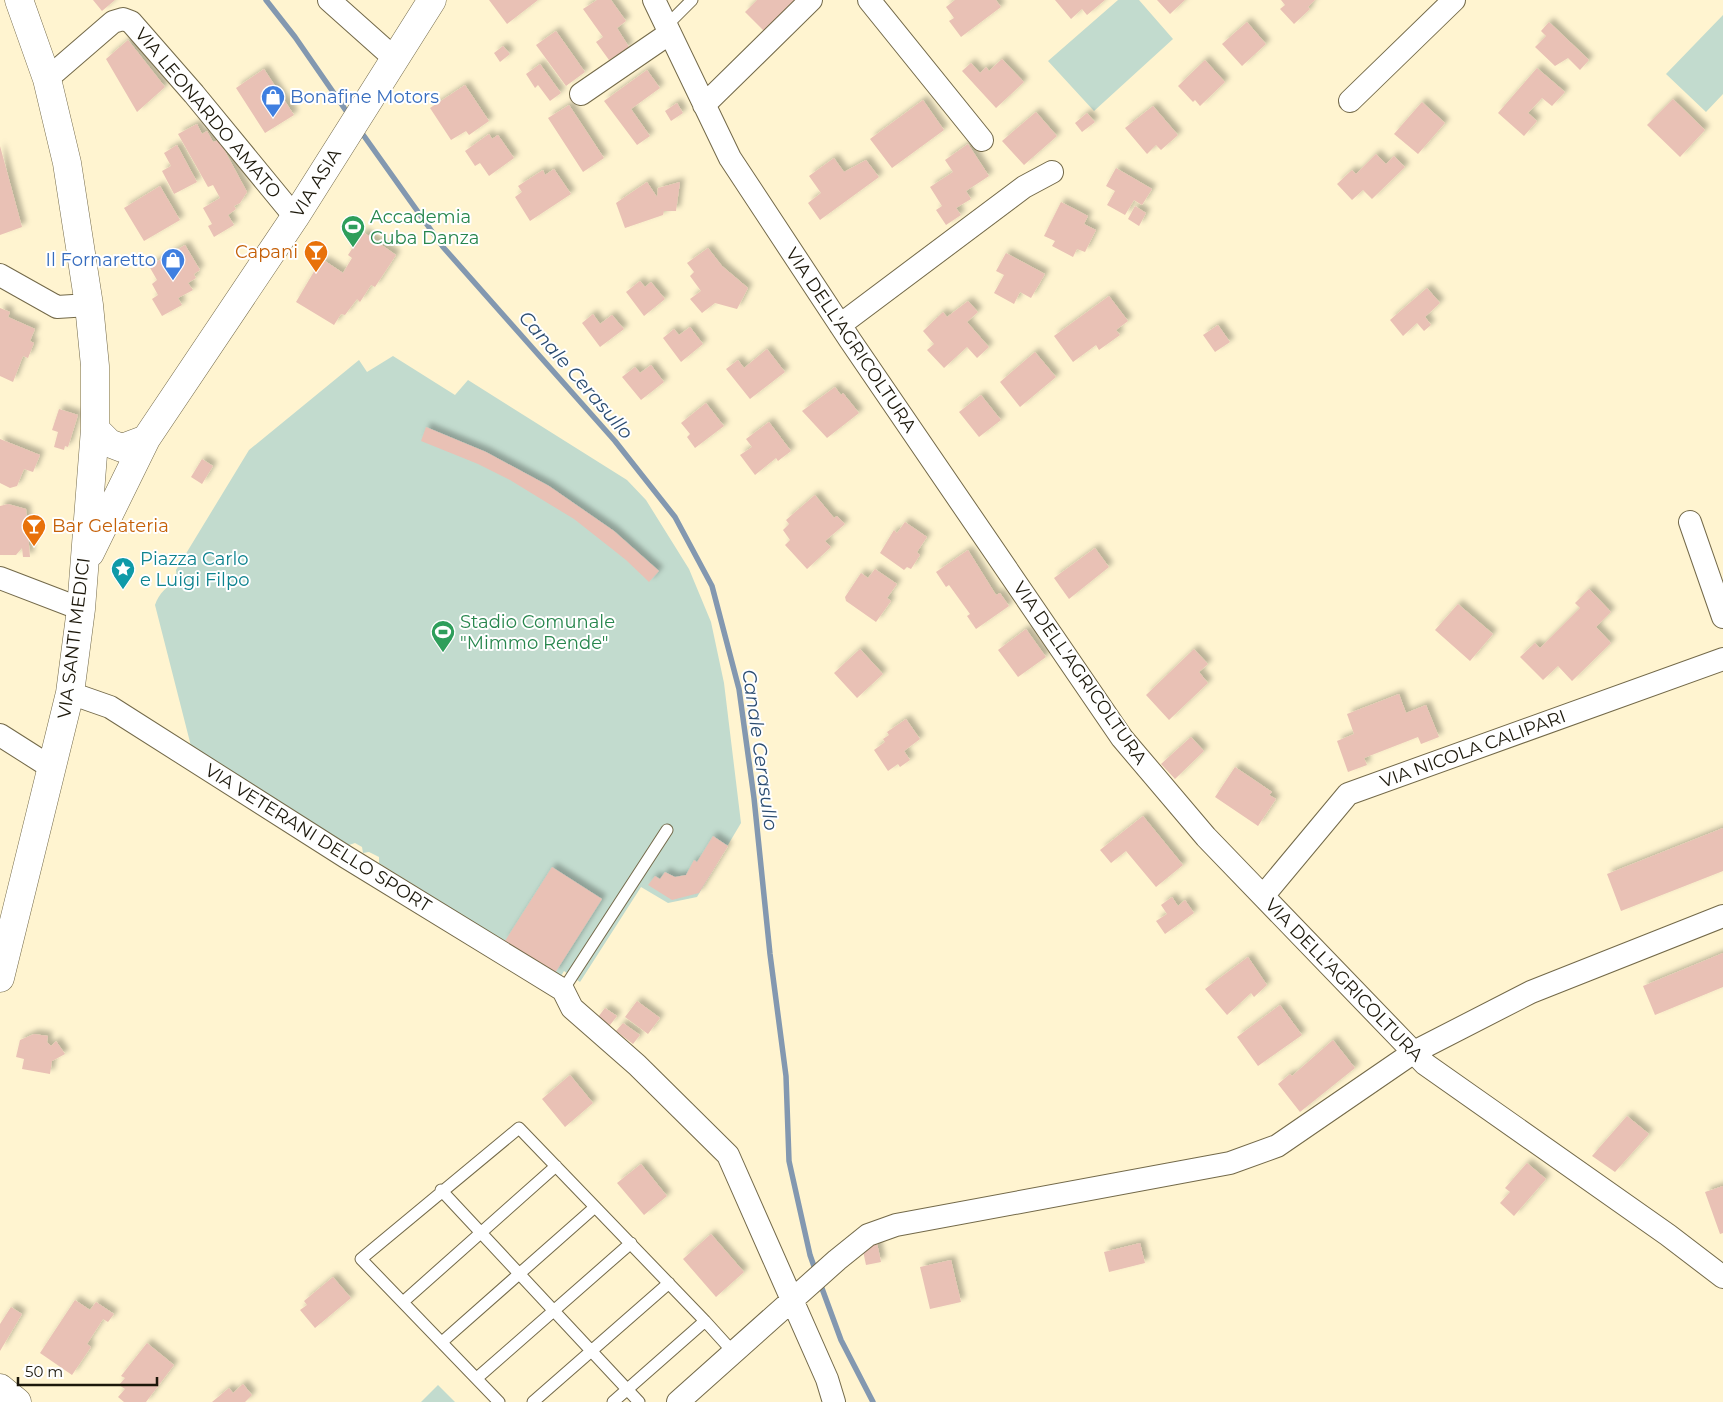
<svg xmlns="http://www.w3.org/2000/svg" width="1723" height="1402" font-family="Montserrat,sans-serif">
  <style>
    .green { fill: #c2dbce }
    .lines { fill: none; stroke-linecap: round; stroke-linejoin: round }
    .stream { stroke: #8398b0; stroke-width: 5.5 }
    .building { fill: #e9c1b5; filter: url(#shadow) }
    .service-casing { stroke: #736949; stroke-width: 13 }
    .minor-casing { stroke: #736949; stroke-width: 24 }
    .tertiary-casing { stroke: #736949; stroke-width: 29 }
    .service { stroke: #fff; stroke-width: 11 }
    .minor { stroke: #fff; stroke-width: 22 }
    .tertiary { stroke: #fff; stroke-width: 28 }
    .labels { text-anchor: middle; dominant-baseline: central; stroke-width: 4; stroke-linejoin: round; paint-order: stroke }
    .shop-label { font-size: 18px; fill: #366cbe; stroke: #fff; text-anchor: start }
    .street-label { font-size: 18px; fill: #1c180b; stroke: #fff }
    .leisure-label { font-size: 18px; fill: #27864d; stroke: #fff; text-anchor: start }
    .food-label { font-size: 18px; fill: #c56008; stroke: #fff; text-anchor: end }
    .culture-label { font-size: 18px; fill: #0d838f; stroke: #fff; text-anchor: start }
    .water-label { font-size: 19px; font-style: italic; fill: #2c4d72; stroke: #fff }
  </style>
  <defs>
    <filter id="shadow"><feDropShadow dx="4.5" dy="-4.5" stdDeviation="2.5" flood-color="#0004"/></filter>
  </defs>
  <rect width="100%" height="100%" fill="#fff4d0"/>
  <path class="green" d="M1118,0H1139L1173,39L1094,111L1048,61Z
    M1723,15V94L1706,112L1666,74Z
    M393,356L455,395L468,380L627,480L646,500L689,569L711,622L724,683L741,823L697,897L668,903L641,887L580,982L564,971L561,976L555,973L379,863V857L369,852L363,853L362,847L355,843L349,845L192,750L155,605C159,593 167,586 177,581L176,570L249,450L359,360L367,372Z
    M438,1385L455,1402H421Z"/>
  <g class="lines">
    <path class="stream" d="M266,0L295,37L349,115
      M359,129L443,247L615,441L675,517L712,586L739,689L754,798L770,954L786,1076L789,1161L810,1255L816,1272
      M820,1283L841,1340L873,1402"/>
  </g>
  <path class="building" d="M93,0H115L102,11Z
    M489,0H538L507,24Z
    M597,0H611L626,21L617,28L629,47L609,60L596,42L603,37L583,9Z
    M757,0H794L797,3L766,33L745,12Z
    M955,0H996L1001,7L961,37L949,21L954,18L946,7Z
    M1055,0H1105L1087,15L1082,9L1071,19Z
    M1157,0H1185L1170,14Z
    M1281,0H1315L1308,7L1310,9L1294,24L1280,9L1285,5Z
    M1247,22L1266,44L1242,66L1222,44Z
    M1549,22L1589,60L1580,70L1568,58L1555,66L1535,47L1546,36L1541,31Z
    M556,31L585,72L566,86L536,45Z
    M128,40L165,87L137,112L106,59Z
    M503,46L510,54L500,62L494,53Z
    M1002,59L1024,82L996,108L962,71L971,63L980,73L986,67L989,71Z
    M1205,60L1225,82L1200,106L1195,100L1193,102L1178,86Z
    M540,64L561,93L550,101L538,85L535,88L526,74Z
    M1537,68L1565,92L1552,106L1542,98L1528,113L1537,121L1524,136L1498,113Z
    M264,69L294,115L265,133L236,88Z
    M647,70L660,88L631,109L650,136L637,145L604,101Z
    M465,85L489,121L469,135L466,131L451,140L430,108Z
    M1673,99L1705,130L1680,157L1647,125Z
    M923,100L944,130L892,168L870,139Z
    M1422,102L1445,123L1418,154L1394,134Z
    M677,103L683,113L671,121L665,111Z
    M569,105L604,158L583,172L548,118Z
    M1153,106L1178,135L1161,150L1156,145L1147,154L1125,128Z
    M1036,112L1057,136L1024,165L1002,141Z
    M1087,113L1095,122L1082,132L1075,123Z
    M197,124L202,134L207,131L213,142L219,140L247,192L240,203L234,206L236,209L228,215L234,225L214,237L208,226L212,224L203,208L220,198L213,185L208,187L178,134Z
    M489,134L492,139L498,135L514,158L489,176L480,163L475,166L465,151Z
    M968,144L989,176L966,191L971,199L956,208L961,215L946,225L936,210L942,206L930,187L953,172L945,160Z
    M177,145L197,182L174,194L162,171L171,166L164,153Z
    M0,146L22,227L0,235Z
    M1376,154L1386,164L1394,156L1405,167L1372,199L1363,190L1352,200L1337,184L1352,170L1356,174Z
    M834,158L844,172L866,160L879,177L820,220L808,203L821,193L809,176Z
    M1116,168L1152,189L1142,205L1134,200L1125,215L1107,205L1115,191L1106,186Z
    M554,169L571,194L530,221L515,197L522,192L518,186L543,170L545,175Z
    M647,182L657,197L658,188L680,182L676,211H664L663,215L625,228L616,203Z
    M160,186L180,220L144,241L124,208Z
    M1061,202L1088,216L1084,224L1096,230L1085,252L1077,249L1073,257L1052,246L1055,241L1044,236Z
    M1135,206L1146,213L1139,226L1128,219Z
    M363,232L396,255L375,287L371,285L360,302L357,299L345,315L341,314L334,325L296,302L319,263L325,261L343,273L352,258L348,255Z
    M185,245L200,270L194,274L196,278L188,283L193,290L178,298L182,305L162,316L152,299L158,295L152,284L157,280L149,266Z
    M708,248L722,266L748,288L737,309L715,303L702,313L690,299L701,291L690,276L694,272L687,263Z
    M1006,253L1045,274L1031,298L1020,292L1014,304L994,293L1004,275L996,271Z
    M640,281L645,287L651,282L665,299L644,316L626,292Z
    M1427,288L1440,303L1425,317L1431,325L1424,331L1417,323L1403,336L1390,320Z
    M1109,296L1128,321L1116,330L1120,335L1099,350L1096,345L1073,362L1054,336Z
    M968,301L978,312L967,322L989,347L977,358L967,347L944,368L927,350L934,344L923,331L943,312L947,317Z
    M0,308L10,312L8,317L35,329L30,341L34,343L28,358L23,356L13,382L0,376Z
    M593,314L600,324L612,315L624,329L600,347L582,323Z
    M1218,325L1230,342L1215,352L1203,335Z
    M690,327L703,344L681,362L663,338L674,329L679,335Z
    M767,349L785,372L750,399L726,369L738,360L744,368Z
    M1035,352L1056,377L1020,407L1000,382Z
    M651,365L664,382L641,400L622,377L635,367L640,373Z
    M835,387L841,395L843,393L859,413L827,438L802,411Z
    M981,395L1001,420L979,437L959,412Z
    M706,403L724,426L695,448L687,437L690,434L681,423Z
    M59,409L78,415L68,447L65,446L64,450L54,447L58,432L52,430Z
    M769,422L791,451L778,461L776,458L755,475L740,455L752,447L746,439Z
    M426,427L486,452L549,486L614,531L659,571L649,582L626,560L574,519L541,499L510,480L478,464L421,441Z
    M0,439L40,455L33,472L24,469L17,486L10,488L0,483Z
    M202,459L213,466L202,484L191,477Z
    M815,495L834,518L837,516L845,524L825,541L831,547L807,569L785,545L790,540L783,530L789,524L786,520Z
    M8,504L26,509L30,557H23L22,548L16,555H0V506Z
    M905,522L927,537L917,552L920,555L911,569L907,567L904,570L880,553L894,530L897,533Z
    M1095,548L1109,567L1069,599L1054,578Z
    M968,550L996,595L1000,593L1009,606L976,629L967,616L970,614L949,585L946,587L936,572Z
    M875,569L897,584L887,598L891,601L876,622L846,601L845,597L861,573L868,578Z
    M1589,589L1611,612L1596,627L1611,643L1572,681L1558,666L1543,680L1520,657L1535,643L1540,648L1580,608L1575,603Z
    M1458,604L1493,634L1470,661L1435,630Z
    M1026,629L1046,657L1018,677L998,650Z
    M860,649L883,674L857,698L834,673Z
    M1194,649L1208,664L1199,672L1208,683L1169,720L1146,695Z
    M1399,694L1406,713L1426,705L1439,737L1421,744L1418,737L1364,758L1367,765L1348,772L1337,741L1354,734L1347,714Z
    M906,719L920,739L904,751L910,760L900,767L898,764L888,771L874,750L885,742L883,739L889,735L887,732Z
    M1191,737L1204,751L1175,779L1161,764Z
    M1235,767L1272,792L1269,795L1276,799L1258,826L1215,797Z
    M1143,816L1183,865L1156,887L1126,851L1111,863L1100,850Z
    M1723,828V871L1621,911L1607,874Z
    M713,836L728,846L699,893L672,900L648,885L655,876L660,879L665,872L675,877L686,875L694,860L697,862Z
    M552,867L602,899L555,973L505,941Z
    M1172,897L1178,906L1185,900L1194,913L1165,934L1156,921L1167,914L1161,905Z
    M1723,953V987L1655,1015L1643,986Z
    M1248,957L1267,985L1254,997L1251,993L1227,1015L1205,989Z
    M637,1001L660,1018L648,1034L625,1017Z
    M1280,1005L1302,1035L1258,1066L1237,1037Z
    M605,1008L617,1016L610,1025L598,1017Z
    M623,1023L640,1035L633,1044L616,1031Z
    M34,1034L48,1036L47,1042L51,1046L56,1041L65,1054L52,1061L50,1074L22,1069L24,1059L16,1057L20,1040Z
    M1333,1040L1355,1068L1300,1112L1278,1084L1290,1074L1292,1076Z
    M570,1075L593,1103L565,1127L542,1099Z
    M1627,1116L1649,1134L1615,1172L1592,1156Z
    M1527,1163L1546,1179L1514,1216L1500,1203L1510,1192L1505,1188Z
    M641,1164L667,1196L644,1215L617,1183Z
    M1723,1186V1233L1720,1234L1705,1192Z
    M711,1234L744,1272L716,1297L683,1259Z
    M877,1243L881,1262L866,1265L862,1246Z
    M1140,1243L1145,1263L1109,1272L1104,1252Z
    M951,1260L961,1302L930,1309L920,1267Z
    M333,1277L351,1298L315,1328L300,1310L307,1305L304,1301Z
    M75,1300L90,1310L96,1302L114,1314L108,1322L103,1319L87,1344L91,1347L72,1375L40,1353Z
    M11,1307L22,1314L0,1351V1324Z
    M147,1343L174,1365L146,1402H124L118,1397L125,1389L119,1385L125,1378L121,1376Z
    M243,1384L252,1395L245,1402H212L229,1388L233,1393Z"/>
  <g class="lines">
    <g class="service-casing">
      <path id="service" d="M666,26L692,0
        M563,990L667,830
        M441,1190L639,1402
        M403,1302L556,1166
        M705,1321L734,1353
        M442,1342L595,1207
        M477,1378L631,1243
        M499,1402L361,1259L519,1128L705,1321L613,1402
        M533,1402L669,1283"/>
    </g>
    <g class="minor-casing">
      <path id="minor" d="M329,0L394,58
        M654,0L730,158L850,340L1122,738L1206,837L1425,1064L1668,1235L1723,1277
        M869,0L982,140
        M47,79L113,22L123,19L131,22L194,94L295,217
        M581,94L670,33
        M1350,101L1454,0
        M704,105L811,0
        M0,275L57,307L89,305
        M840,325L1024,187L1052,172
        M1690,522L1723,617
        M0,578L81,609
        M70,693L110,707L346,857L563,990L572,1008L637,1065L728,1155L827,1379L834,1402
        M0,735L52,768
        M1263,896L1348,794L1723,659
        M678,1402L837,1260L868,1235L896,1225L1230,1163L1277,1146L1414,1052L1531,992L1723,916"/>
    </g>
    <g class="tertiary-casing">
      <path id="tertiary" d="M95,429L109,443L122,448L146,439
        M90,553L146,439L295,217L432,0
        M0,978L70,693L81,609L95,429V366L89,305L67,163L47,79L19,0
        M0,1388L17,1402"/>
    </g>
    <use href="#service" class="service"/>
    <use href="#minor" class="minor"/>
    <use href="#tertiary" class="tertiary"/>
  </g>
  <defs>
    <g id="shop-pin" transform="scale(1.25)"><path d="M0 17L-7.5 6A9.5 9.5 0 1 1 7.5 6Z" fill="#3f7fe0" stroke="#fff"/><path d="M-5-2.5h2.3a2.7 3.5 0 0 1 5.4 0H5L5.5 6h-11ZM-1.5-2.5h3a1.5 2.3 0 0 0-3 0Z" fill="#fff"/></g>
    <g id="stadium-pin" transform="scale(1.25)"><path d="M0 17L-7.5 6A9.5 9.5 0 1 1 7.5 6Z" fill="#2e9e5b" stroke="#fff"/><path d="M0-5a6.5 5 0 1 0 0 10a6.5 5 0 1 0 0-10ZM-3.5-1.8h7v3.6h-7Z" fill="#fff"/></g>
    <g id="bar-pin" transform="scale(1.25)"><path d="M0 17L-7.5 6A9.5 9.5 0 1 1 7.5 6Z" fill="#e8710a" stroke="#fff"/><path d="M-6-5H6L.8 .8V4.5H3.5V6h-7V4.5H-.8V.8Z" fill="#fff"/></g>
    <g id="sight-pin" transform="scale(1.25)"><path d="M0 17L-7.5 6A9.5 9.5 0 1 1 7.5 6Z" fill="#0f9aa8" stroke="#fff"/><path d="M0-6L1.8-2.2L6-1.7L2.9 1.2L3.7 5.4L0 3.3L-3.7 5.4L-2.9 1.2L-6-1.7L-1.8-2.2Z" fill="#fff"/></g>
  </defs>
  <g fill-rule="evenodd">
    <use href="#shop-pin" x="273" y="97"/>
    <use href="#stadium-pin" x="353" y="227"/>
    <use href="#bar-pin" x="316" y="252"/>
    <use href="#shop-pin" x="173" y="260"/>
    <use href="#bar-pin" x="34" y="526"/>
    <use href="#sight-pin" x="123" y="569"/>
    <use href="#stadium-pin" x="443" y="632"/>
  </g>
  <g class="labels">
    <g class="shop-label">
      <text x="290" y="97">Bonafine Motors</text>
      <text x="156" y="260" text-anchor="end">Il Fornaretto</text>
    </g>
    <g class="street-label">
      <text transform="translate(208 113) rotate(50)">VIA LEONARDO AMATO</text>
      <text transform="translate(316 183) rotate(-58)">VIA ASIA</text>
      <text transform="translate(851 340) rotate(56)">VIA DELL'AGRICOLTURA</text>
      <text transform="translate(74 638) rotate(-83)">VIA SANTI MEDICI</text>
      <text transform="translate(1080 673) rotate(55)">VIA DELL'AGRICOLTURA</text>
      <text transform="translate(1473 749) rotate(-20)">VIA NICOLA CALIPARI</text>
      <text transform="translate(318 838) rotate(32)">VIA VETERANI DELLO SPORT</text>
      <text transform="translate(1344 980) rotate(46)">VIA DELL'AGRICOLTURA</text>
    </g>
    <g class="leisure-label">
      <text x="370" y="217">Accademia<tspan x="370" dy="21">Cuba Danza</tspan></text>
      <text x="460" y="622">Stadio Comunale<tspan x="460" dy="21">"Mimmo Rende"</tspan></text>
    </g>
    <g class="food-label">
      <text x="298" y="252">Capani</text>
      <text x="52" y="526" text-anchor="start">Bar Gelateria</text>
    </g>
    <g class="culture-label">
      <text x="140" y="559">Piazza Carlo<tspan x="140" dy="21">e Luigi Filpo</tspan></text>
    </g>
    <g class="water-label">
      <text transform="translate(576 375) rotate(49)">Canale Cerasullo</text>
      <text transform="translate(760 750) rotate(82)">Canale Cerasullo</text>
    </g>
  </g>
  <path d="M18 1377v8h139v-8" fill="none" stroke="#1c180b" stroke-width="2.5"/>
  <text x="25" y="1377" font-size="15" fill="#1c180b" stroke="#ffffff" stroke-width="4" paint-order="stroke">50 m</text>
</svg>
